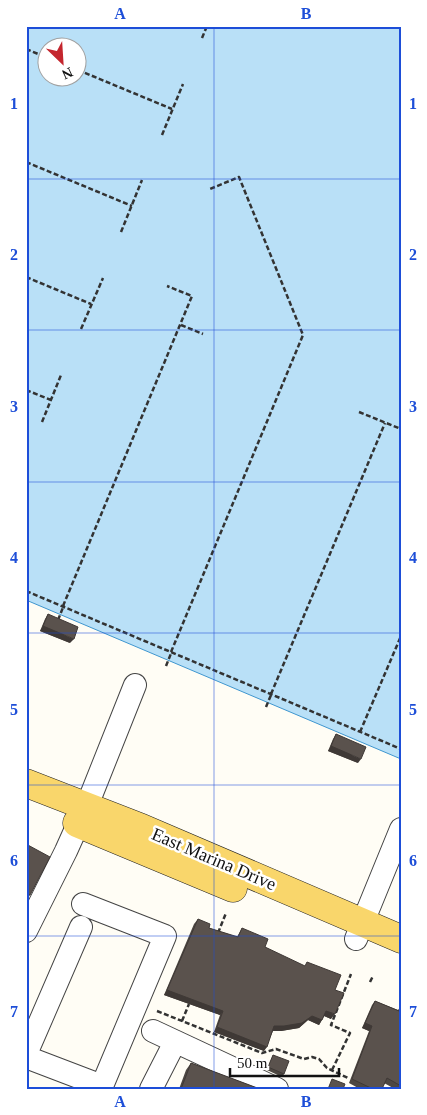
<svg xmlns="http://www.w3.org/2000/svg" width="427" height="1115" font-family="'Times New Roman',serif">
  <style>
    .water { fill: #b9e0f7; stroke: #3f96cf; fill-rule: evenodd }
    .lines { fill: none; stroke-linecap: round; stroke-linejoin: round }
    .minor-casing { stroke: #444; stroke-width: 24 }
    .major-casing { stroke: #222; stroke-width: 29 }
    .path { stroke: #333; stroke-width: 2.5; stroke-dasharray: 5 2.5; stroke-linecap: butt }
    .minor { stroke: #fff; stroke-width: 22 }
    .major { stroke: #f9d66b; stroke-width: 28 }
    .wall { fill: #4d4742 }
    .shaded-wall { fill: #3f3936 }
    .building { fill: #5a524d; stroke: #3f3936 }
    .grid { fill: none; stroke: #1d4ed8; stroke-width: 1; stroke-opacity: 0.55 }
    .labels { text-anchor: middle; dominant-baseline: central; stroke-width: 5; stroke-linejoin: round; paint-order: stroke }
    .street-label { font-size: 18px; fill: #111; stroke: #fff }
    .neatline { fill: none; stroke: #1d4ed8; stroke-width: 2 }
    .grid-label { font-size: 16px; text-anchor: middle; font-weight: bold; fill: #1d4ed8 }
  </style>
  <rect width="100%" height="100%" fill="#fffdf5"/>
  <path class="water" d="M26,26H401V759L26,600ZM48,48H78V78H48Z"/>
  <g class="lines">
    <g class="minor-casing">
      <path id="minor" d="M26,931L66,851L92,793L135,685
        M356,939L401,829
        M153,1031L277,1089
        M26,1054L81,927
        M26,1057L102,1086L165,936L83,904
        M151,1089L175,1042"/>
    </g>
    <g class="major-casing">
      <path id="major" d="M26,783L142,828L401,939
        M77,823L233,888"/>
    </g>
    <path class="path" d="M202,38L207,26
      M26,49L48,58
      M78,70L172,109
      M162,135L183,84
      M26,162L132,206
      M121,232L142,180
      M26,277L91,304
      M181,325L203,334
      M81,329L103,278
      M26,390L51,400
      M359,412L401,429
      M42,422L61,375
      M26,591L401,749
      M63,606L192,296L167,286
      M58,620L64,605
      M171,652L303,335L239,177L210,189
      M166,666L172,651
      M271,694L385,423
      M266,707L271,695
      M360,732L401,636
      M218,933L226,913
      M370,982L373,976
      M157,1011L262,1053L276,1049L304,1059L312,1057L319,1059L327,1068L348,1078
      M182,1021L189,1004
      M332,1070L350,1033L331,1025L351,974"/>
    <use href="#minor" class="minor"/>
    <use href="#major" class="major"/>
  </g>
  <path class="wall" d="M48,614L70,643L40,631L45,619Z
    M336,734L358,763L328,751L333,739Z
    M26,844L30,895L26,901Z
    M198,919L209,928L237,937L242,928L265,947L335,990L331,1019L324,1016L319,1025L308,1020L299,1028L281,1031H273L264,1051L214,1032L220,1015L164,995L194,924Z
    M375,1001L398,1010L401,1006V1089H395L384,1083L382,1089H360L349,1083L369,1031L362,1028L372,1005Z
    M273,1055L284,1074L282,1077L267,1070Z
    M191,1063L260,1089H179L186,1070Z"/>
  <path class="shaded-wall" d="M43,626L74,639L70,643L40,631Z
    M331,746L361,759L358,763L328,751Z
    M167,990L223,1011L220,1015L164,995Z
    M326,1011L335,1014L331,1019L322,1015Z
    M312,1016L322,1020L319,1025L308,1020L299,1028L281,1031H271L274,1026Z
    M365,1023L372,1026L369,1031L362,1028Z
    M217,1027L267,1047L264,1051L214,1032Z"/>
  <path class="building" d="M48,614L78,627L74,639L43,626Z
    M336,734L366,747L361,759L331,746Z
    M26,844L50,857L30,895L26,893Z
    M198,919L210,924L209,928L238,937L242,928L268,939L265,947L305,966L307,962L341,975L335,990L344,993L335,1014L326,1011L322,1020L312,1016L302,1023L284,1026H274L267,1047L217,1027L223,1011L167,990Z
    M375,1001L399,1011L401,1006V1086L387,1078L382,1089H373L352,1079L372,1026L365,1023Z
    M273,1055L289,1061L284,1074L268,1067Z
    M191,1063L260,1089H181Z
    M332,1079L345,1084L343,1089H328Z"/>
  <path class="grid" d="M214,26V1089M26,179H401M26,330H401M26,482H401M26,633H401M26,785H401M26,936H401"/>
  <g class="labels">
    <g class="street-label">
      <text transform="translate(214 859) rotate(23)">East Marina Drive</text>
    </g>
  </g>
  <rect width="427" height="1115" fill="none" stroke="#ffffff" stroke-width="55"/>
  <g transform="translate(62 62) rotate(155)"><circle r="24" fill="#ffffff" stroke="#a0a0a0"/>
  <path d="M0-4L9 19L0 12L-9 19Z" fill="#c4262e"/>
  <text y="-8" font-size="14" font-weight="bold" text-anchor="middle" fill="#111111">N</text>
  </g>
  <path d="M230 1068v8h109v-8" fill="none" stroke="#111111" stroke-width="2.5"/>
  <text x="237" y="1068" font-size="15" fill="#111111" stroke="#ffffff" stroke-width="4" paint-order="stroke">50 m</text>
  <rect x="28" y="28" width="372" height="1060" class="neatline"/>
  <g class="grid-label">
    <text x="120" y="19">A</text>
    <text x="306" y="19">B</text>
    <text x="14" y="109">1</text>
    <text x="413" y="109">1</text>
    <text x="14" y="260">2</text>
    <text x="413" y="260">2</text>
    <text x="14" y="412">3</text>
    <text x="413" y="412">3</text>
    <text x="14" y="563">4</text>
    <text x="413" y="563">4</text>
    <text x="14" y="715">5</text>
    <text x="413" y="715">5</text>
    <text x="14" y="866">6</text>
    <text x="413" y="866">6</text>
    <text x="14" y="1017">7</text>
    <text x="413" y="1017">7</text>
    <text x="120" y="1107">A</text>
    <text x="306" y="1107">B</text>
  </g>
</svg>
